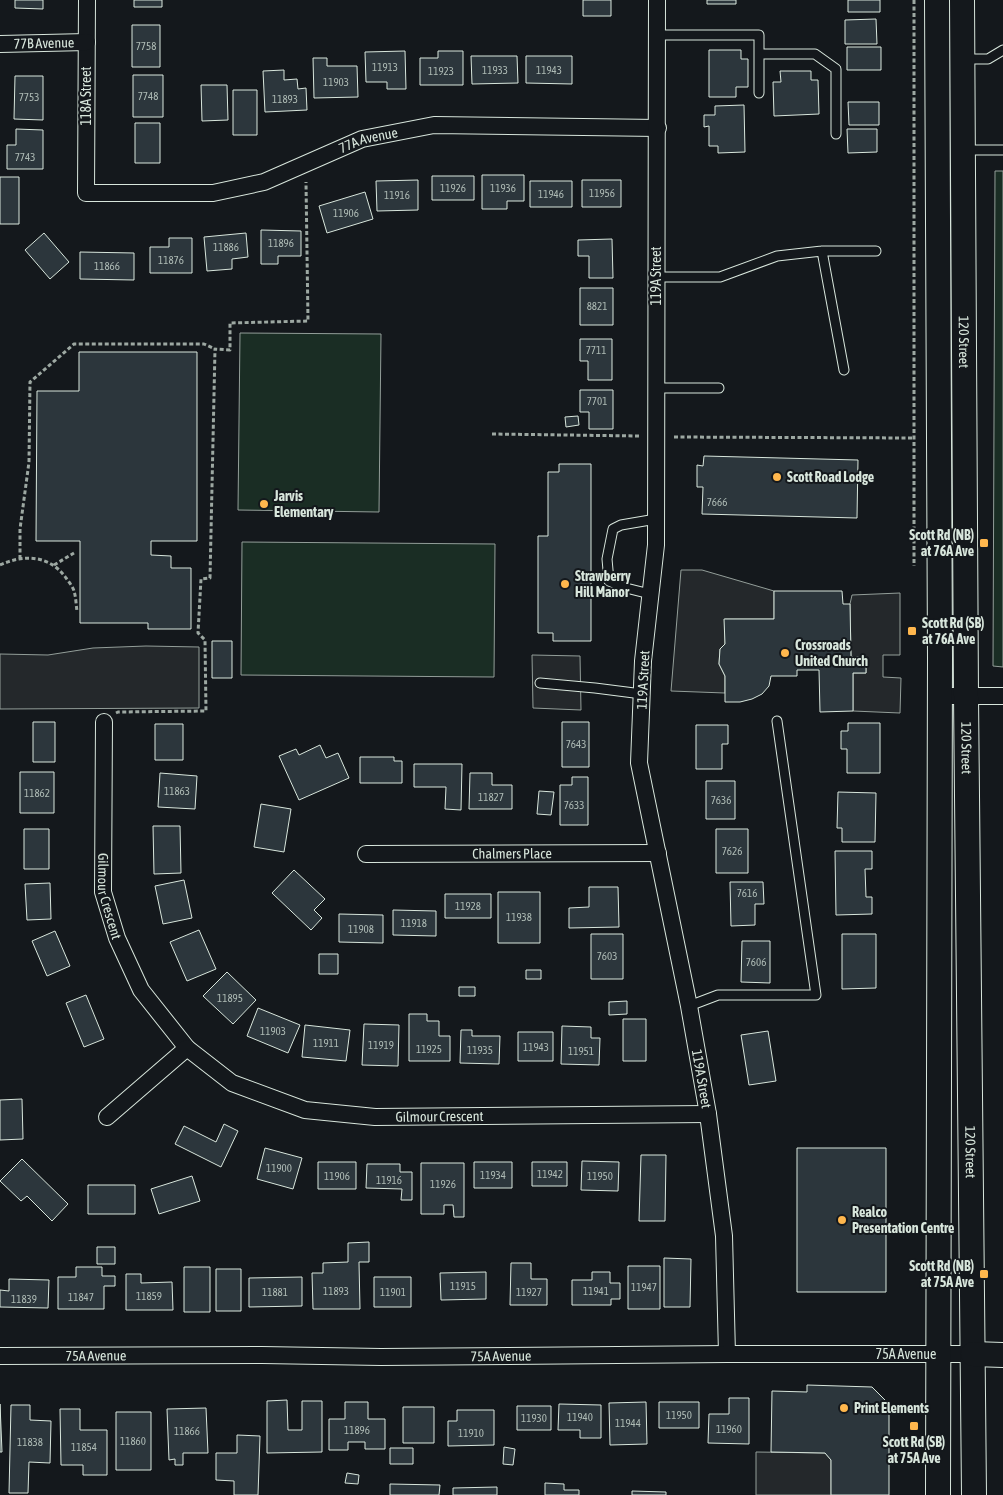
<svg xmlns="http://www.w3.org/2000/svg" width="1003" height="1495" font-family="'Asap Condensed',sans-serif">
  <style>
    .green { fill: #1a2d24; stroke: #939e99 }
    .parking { fill: #24282b; stroke: #939e99 }
    .building { fill: #2c363c; stroke: #d8e6dc }
    .lines { fill: none; stroke-linecap: round; stroke-linejoin: round }
    .lane-casing { stroke: #d8e6dc; stroke-width: 11 }
    .street-casing { stroke: #d8e6dc; stroke-width: 18 }
    .secondary-casing { stroke: #d8e6dc; stroke-width: 26 }
    .path { stroke: #9da8a2; stroke-width: 3; stroke-dasharray: 4 2.5; stroke-linecap: butt }
    .lane { stroke: #14181c; stroke-width: 9 }
    .street { stroke: #14181c; stroke-width: 16 }
    .secondary { stroke: #14181c; stroke-width: 24 }
    .poi-dot { fill: #ffb74d; stroke: #14181c; stroke-width: 2 }
    .labels { text-anchor: middle; dominant-baseline: central; stroke-width: 4; stroke-linejoin: round; paint-order: stroke }
    .number-label { font-size: 11px; fill: #adbab4 }
    .street-label { font-size: 14px; fill: #d8e6dc; stroke: #14181c }
    .poi-label { font-size: 14px; font-weight: bold; fill: #d8e6dc; stroke: #14181c; text-anchor: start }
  </style>
  <rect width="100%" height="100%" fill="#14181c"/>
  <path class="green" d="M995,171H1003V667L993,666Z
    M240,333L381,334L379,512L238,510Z
    M242,542L495,544L494,677L241,675Z"/>
  <path class="parking" d="M681,570H702L774,591V619H725V644L720,649L719,664L725,676V693L671,691Z
    M900,593V655H883V677L901,678L900,713L853,711V673H866V657H851L850,604L852,595Z
    M146,646L199,647V708L0,709V654L48,655L93,648Z
    M532,655L580,656L581,710L533,708Z
    M756,1452L825,1453L831,1460V1495H756Z"/>
  <path class="building" d="M15,0H43V9L15,8Z
    M134,0H162V7H134Z
    M583,0H611V16H583Z
    M707,0H736V4H707Z
    M848,0H880V12H848Z
    M876,19L877,44H845V20Z
    M132,25H160V67H132Z
    M847,47H881V70H847Z
    M709,50H741V59H748V87H736V97H709Z
    M405,51L406,89H387V82H366L365,52Z
    M438,51H463V85H420V58H438Z
    M471,56H517L518,83L472,84Z
    M526,56H572V84L526,83Z
    M313,58H327V66H357L358,97L314,98Z
    M284,70V80L297,79L298,89L306,88L307,110L265,112L263,71Z
    M780,71H811V80H818L819,114L774,116L773,82H781Z
    M133,75H163V117H133Z
    M15,76H43V120L14,119Z
    M201,85H227L228,120L202,121Z
    M233,90H257V135H233Z
    M848,102H879V125H849Z
    M744,105L745,152L718,153V146H709V126L704,127V115H715V106Z
    M135,123H160V163H135Z
    M16,129L43,130V169H7V145H16Z
    M847,129H877V152L848,153Z
    M482,175H524V201H507V209H482Z
    M432,176H474V200H432Z
    M0,177H19V224H0Z
    M418,180V210L377,211L376,181Z
    M582,180H621V207H582Z
    M530,181H572V207H530Z
    M365,192L373,219L327,233L319,206Z
    M261,230L301,231V256H278V264H261Z
    M44,233L69,262L50,279L25,250Z
    M246,233L248,257L232,259V269L207,271L204,237Z
    M169,238H192V273H150V247H169Z
    M612,239L613,278H589V256H578V240Z
    M80,252L134,253V280L80,279Z
    M580,288H613V325H580Z
    M580,339H612V380H588V361H580Z
    M79,352H197V541H151V555L171,556V568H191V629H148V623H80V541H36L37,391H79Z
    M580,390H613V429H589V412H580Z
    M578,416L579,425L566,427L565,417Z
    M704,456L858,460L857,518L702,514L703,487H697V465L703,466Z
    M559,464H591V641H553V633H538V536H548V472H559Z
    M774,591H842L843,604H850L851,657H866V673H853V711L820,712L819,670H797V676H771L769,686L762,694L752,699L740,702H725V676L719,664L720,649L725,644L724,619H774Z
    M212,641H232V678H212Z
    M33,722H55V762H33Z
    M562,722H589V767H562Z
    M848,723H880V773H847V749H841V731H848Z
    M155,724H183V760H155Z
    M696,725H728V744H722V769H696Z
    M320,745L326,758L338,753L349,778L299,800L279,756L296,749L299,755Z
    M360,757H394V761H402V783H360Z
    M414,764H462L461,810L445,809L446,787H414Z
    M20,772H54V813H20Z
    M160,773L197,776L195,809L158,807Z
    M470,773H492V785H512V809H469Z
    M572,777H588V825H560V785H572Z
    M706,781H735V819H706Z
    M539,791L554,792L551,815L537,814Z
    M838,792L876,793L875,842H842V828H837Z
    M261,804L291,809L284,852L254,847Z
    M153,826H180L181,873L154,874Z
    M24,829H49V869H24Z
    M716,829H748V873H716Z
    M835,851H872V869H865L866,897H872V914L836,915Z
    M294,870L325,899L314,910L322,918L311,930L272,893Z
    M184,880L192,918L163,924L155,886Z
    M730,882H763L764,904H755V925L731,926Z
    M50,883L51,919L27,920L25,884Z
    M589,887H618L619,927L569,928V908L589,907Z
    M498,892H540V943H498Z
    M445,894H491V918H445Z
    M393,910L436,911V936L393,935Z
    M339,914L383,915V943L339,942Z
    M199,930L216,969L187,981L170,942Z
    M55,931L70,966L47,976L32,941Z
    M591,934H623V979H591Z
    M842,934H876V988L842,989Z
    M742,941H770V983L741,982Z
    M319,954H338V974H319Z
    M526,970H541V979H526Z
    M227,972L256,1000L233,1024L203,996Z
    M459,987H475V996H459Z
    M86,995L104,1039L84,1047L66,1003Z
    M627,1001V1014L609,1015V1002Z
    M258,1008L300,1025L288,1053L247,1036Z
    M409,1014H427V1021H439V1036H450V1061H409Z
    M623,1019H646V1061H623Z
    M364,1024L399,1025L398,1066L362,1065Z
    M305,1025L350,1030L346,1061L302,1057Z
    M562,1026L591,1027V1038H600L599,1065L561,1064Z
    M461,1030H472V1036H500L499,1064L460,1063Z
    M768,1031L776,1081L749,1085L741,1035Z
    M518,1032H553V1061H518Z
    M22,1099L23,1139L0,1140V1100Z
    M224,1124L238,1131L221,1167L175,1144L184,1126L216,1142Z
    M265,1148L302,1158L293,1189L257,1179Z
    M797,1148H886V1292H797Z
    M641,1155H666L665,1221H639Z
    M22,1159L68,1204L52,1221L27,1196L21,1201L0,1181Z
    M582,1161L619,1162L618,1191L581,1190Z
    M318,1162H356V1189H318Z
    M474,1162H512V1188H474Z
    M532,1162H567V1186H532Z
    M421,1163H464V1217H454L453,1205H444V1214H421Z
    M367,1164H400V1172H412V1200H401L402,1189L366,1188Z
    M192,1176L200,1201L159,1214L151,1189Z
    M88,1185H135V1214H88Z
    M369,1242V1262H359L360,1309H313L312,1273H323V1263L348,1262V1243Z
    M97,1247H115V1264H97Z
    M664,1258L691,1259L690,1307H664Z
    M511,1263H531V1279H547V1305H510Z
    M628,1266H660V1309H628Z
    M76,1267H102V1276H115V1286H104V1309H58V1277H76Z
    M184,1267H210V1312H184Z
    M216,1269H241V1311H216Z
    M486,1272V1299L441,1300L440,1273Z
    M592,1272H610V1283H620V1299H611V1305H572V1280H592Z
    M126,1274H141V1283L172,1282L173,1310H126Z
    M302,1277V1306L249,1307V1278Z
    M374,1277H411V1307H374Z
    M9,1279L49,1280L48,1308L0,1307V1290L9,1291Z
    M807,1385L872,1387L889,1404V1495H831V1460L825,1453L771,1452L772,1391L807,1392Z
    M729,1398H749V1444L708,1443L709,1414H729Z
    M287,1400L288,1430H302V1401H322V1452L267,1453V1401Z
    M345,1402H368V1419H385V1449H365V1442H348V1450H329V1419H345Z
    M646,1402L647,1444L610,1445L609,1403Z
    M659,1402H699V1428H659Z
    M0,1404L2,1452H0Z
    M559,1404L601,1405V1438H580V1430H558Z
    M11,1405H30V1420L51,1421L50,1463L29,1462L28,1493H9Z
    M517,1406H551V1430H517Z
    M403,1407H434V1443H403Z
    M206,1408L208,1453H183V1465H175V1459L169,1460L167,1409Z
    M60,1409H80V1430H107V1475H83V1465H61Z
    M457,1410H494V1445L448,1446V1421H457Z
    M116,1412H151V1470H116Z
    M237,1435L260,1436L258,1495H234V1481L216,1480V1453H237Z
    M504,1447L515,1449L513,1465L503,1464Z
    M390,1448H413V1464H390Z
    M347,1473L359,1475L358,1484L345,1483Z
    M545,1483L564,1484V1490H579V1495H545Z
    M390,1484L440,1485L439,1495H390Z
    M497,1487V1495H453V1488Z
    M632,1491L666,1492V1495H632Z"/>
  <g class="lines">
    <g class="lane-casing">
      <path id="lane" d="M658,35H759V93
        M759,54H815L836,69V134
        M963,59H988L1003,50
        M963,150H1003
        M822,251L844,370
        M656,277H720L777,256L822,251H876
        M656,388H719
        M650,594L626,588L609,581L607,559L613,529L621,525L656,519
        M540,683L595,688L642,694
        M689,1006L718,995H816L777,721"/>
    </g>
    <g class="street-casing">
      <g id="street">
        <path id="s1" d="M87,0L86,193H213L264,182L362,139L434,125L658,128"/>
        <path id="s2" d="M657,0L656,545L643,661L639,763L689,1006L708,1114L724,1236L727,1354"/>
        <path id="s3" d="M0,44L87,42"/>
        <path d="M940,696H1003"/>
        <path id="s4" d="M104,722L103,892L117,938L141,990L187,1048L232,1083L305,1110L375,1117L708,1114"/>
        <path id="s5" d="M366,854L658,853"/>
        <path d="M107,1117L187,1048"/>
        <path id="s6" d="M0,1356L262,1355L381,1357L727,1354H973"/>
      </g>
    </g>
    <g class="secondary-casing">
      <g id="secondary">
        <path d="M937,0L940,657L938,1495"/>
        <path id="s7" d="M962,0L966,696L974,1495"/>
        <path d="M973,1354L1003,1355"/>
      </g>
    </g>
    <path class="path" d="M914,0V566
      M492,434L639,436
      M674,437L914,438
      M20,559V529L29,462L30,382L74,344H204L215,349
      M0,565C24,554 50,555 66,578C69,582 73,587 74,591C76,597 76,605 77,611
      M54,565L74,553
      M116,713L118,712L206,711L205,640L198,633L201,579L210,578L215,349L230,350V323L308,321L306,182"/>
    <use href="#lane" class="lane"/>
    <use href="#street" class="street"/>
    <use href="#secondary" class="secondary"/>
  </g>
  <g class="poi-dot">
    <circle cx="777" cy="477" r="5"/>
    <circle cx="264" cy="504" r="5"/>
    <rect x="979" y="538" width="10" height="10" rx="2.5"/>
    <circle cx="565" cy="584" r="5"/>
    <rect x="907" y="626" width="10" height="10" rx="2.5"/>
    <circle cx="785" cy="653" r="5"/>
    <circle cx="842" cy="1220" r="5"/>
    <rect x="979" y="1269" width="10" height="10" rx="2.5"/>
    <circle cx="844" cy="1408" r="5"/>
    <rect x="909" y="1421" width="10" height="10" rx="2.5"/>
  </g>
  <g class="labels">
    <g class="number-label">
      <text x="146" y="46">7758</text>
      <text x="385" y="67">11913</text>
      <text x="495" y="70">11933</text>
      <text x="549" y="70">11943</text>
      <text x="441" y="71">11923</text>
      <text x="336" y="82">11903</text>
      <text x="148" y="96">7748</text>
      <text x="29" y="97">7753</text>
      <text x="285" y="99">11893</text>
      <text x="25" y="157">7743</text>
      <text x="453" y="188">11926</text>
      <text x="503" y="188">11936</text>
      <text x="602" y="193">11956</text>
      <text x="551" y="194">11946</text>
      <text x="397" y="195">11916</text>
      <text x="346" y="213">11906</text>
      <text x="281" y="243">11896</text>
      <text x="226" y="247">11886</text>
      <text x="171" y="260">11876</text>
      <text x="107" y="266">11866</text>
      <text x="597" y="306">8821</text>
      <text x="596" y="350">7711</text>
      <text x="597" y="401">7701</text>
      <text x="717" y="502">7666</text>
      <text x="576" y="744">7643</text>
      <text x="177" y="791">11863</text>
      <text x="37" y="793">11862</text>
      <text x="491" y="797">11827</text>
      <text x="721" y="800">7636</text>
      <text x="574" y="805">7633</text>
      <text x="732" y="851">7626</text>
      <text x="747" y="893">7616</text>
      <text x="468" y="906">11928</text>
      <text x="519" y="917">11938</text>
      <text x="414" y="923">11918</text>
      <text x="361" y="929">11908</text>
      <text x="607" y="956">7603</text>
      <text x="756" y="962">7606</text>
      <text x="230" y="998">11895</text>
      <text x="273" y="1031">11903</text>
      <text x="326" y="1043">11911</text>
      <text x="381" y="1045">11919</text>
      <text x="536" y="1047">11943</text>
      <text x="429" y="1049">11925</text>
      <text x="480" y="1050">11935</text>
      <text x="581" y="1051">11951</text>
      <text x="279" y="1168">11900</text>
      <text x="550" y="1174">11942</text>
      <text x="493" y="1175">11934</text>
      <text x="337" y="1176">11906</text>
      <text x="600" y="1176">11950</text>
      <text x="389" y="1180">11916</text>
      <text x="443" y="1184">11926</text>
      <text x="463" y="1286">11915</text>
      <text x="644" y="1287">11947</text>
      <text x="336" y="1291">11893</text>
      <text x="596" y="1291">11941</text>
      <text x="275" y="1292">11881</text>
      <text x="393" y="1292">11901</text>
      <text x="529" y="1292">11927</text>
      <text x="149" y="1296">11859</text>
      <text x="81" y="1297">11847</text>
      <text x="24" y="1299">11839</text>
      <text x="679" y="1415">11950</text>
      <text x="580" y="1417">11940</text>
      <text x="534" y="1418">11930</text>
      <text x="628" y="1423">11944</text>
      <text x="729" y="1429">11960</text>
      <text x="357" y="1430">11896</text>
      <text x="187" y="1431">11866</text>
      <text x="471" y="1433">11910</text>
      <text x="133" y="1441">11860</text>
      <text x="30" y="1442">11838</text>
      <text x="84" y="1447">11854</text>
    </g>
    <g class="street-label">
      <text stroke="none"><textPath href="#s3" startOffset="44">77B Avenue</textPath></text>
      <text transform="translate(86 96) rotate(-90)">118A Street</text>
      <text stroke="none"><textPath href="#s1" startOffset="485">77A Avenue</textPath></text>
      <text transform="translate(656 276) rotate(-90)">119A Street</text>
      <text stroke="none"><textPath href="#s7" startOffset="342">120 Street</textPath></text>
      <text transform="translate(643 680) rotate(-87)">119A Street</text>
      <text stroke="none"><textPath href="#s7" startOffset="748">120 Street</textPath></text>
      <text stroke="none"><textPath href="#s5" startOffset="146">Chalmers Place</textPath></text>
      <text stroke="none"><textPath href="#s4" startOffset="175">Gilmour Crescent</textPath></text>
      <text stroke="none"><textPath href="#s2" startOffset="1086">119A Street</textPath></text>
      <text stroke="none"><textPath href="#s4" startOffset="619">Gilmour Crescent</textPath></text>
      <text stroke="none"><textPath href="#s7" startOffset="1152">120 Street</textPath></text>
      <text stroke="none"><textPath href="#s6" startOffset="906">75A Avenue</textPath></text>
      <text stroke="none"><textPath href="#s6" startOffset="96">75A Avenue</textPath></text>
      <text stroke="none"><textPath href="#s6" startOffset="501">75A Avenue</textPath></text>
    </g>
    <g class="poi-label">
      <text x="787" y="477">Scott Road Lodge</text>
      <text x="274" y="496">Jarvis<tspan x="274" dy="16">Elementary</tspan></text>
      <text x="974" y="535" text-anchor="end">Scott Rd (NB)<tspan x="974" dy="16">at 76A Ave</tspan></text>
      <text x="575" y="576">Strawberry<tspan x="575" dy="16">Hill Manor</tspan></text>
      <text x="922" y="623">Scott Rd (SB)<tspan x="922" dy="16">at 76A Ave</tspan></text>
      <text x="795" y="645">Crossroads<tspan x="795" dy="16">United Church</tspan></text>
      <text x="852" y="1212">Realco<tspan x="852" dy="16">Presentation Centre</tspan></text>
      <text x="974" y="1266" text-anchor="end">Scott Rd (NB)<tspan x="974" dy="16">at 75A Ave</tspan></text>
      <text x="854" y="1408">Print Elements</text>
      <text x="914" y="1442" text-anchor="middle">Scott Rd (SB)<tspan x="914" dy="16">at 75A Ave</tspan></text>
    </g>
  </g>
</svg>
